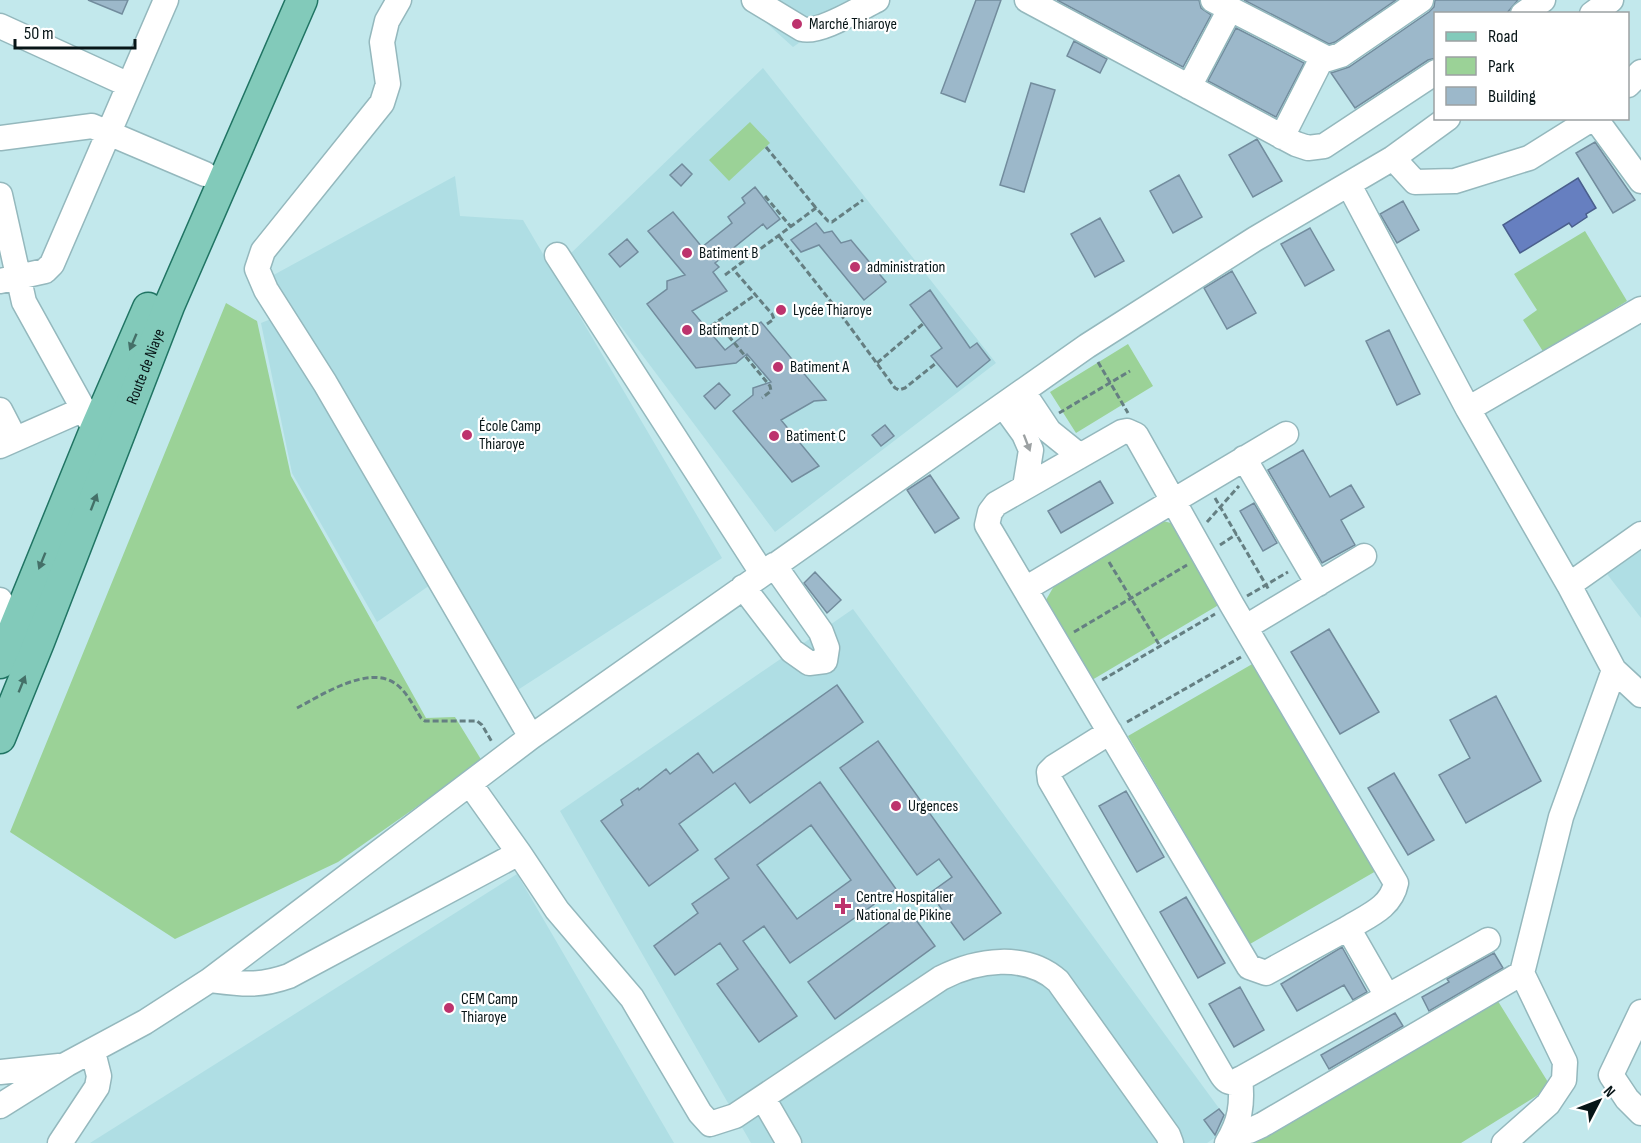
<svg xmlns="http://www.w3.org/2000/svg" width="1641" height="1143" font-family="'Sofia Sans Condensed',sans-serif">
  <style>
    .built { fill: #afdee4 }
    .green { fill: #9bd297 }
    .water { fill: #667fc0; stroke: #4a5f8d; stroke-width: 1.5 }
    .building { fill: #9cb8ca; stroke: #728c9d; stroke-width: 1.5; fill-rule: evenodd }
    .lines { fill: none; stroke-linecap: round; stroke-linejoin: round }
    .minor-casing { stroke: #94b8bd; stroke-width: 27 }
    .major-casing { stroke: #207463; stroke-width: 33 }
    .path { stroke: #657f82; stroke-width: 3; stroke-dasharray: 6 3; stroke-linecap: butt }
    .minor { stroke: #fff; stroke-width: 24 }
    .major { stroke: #82caba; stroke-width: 30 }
    .oneway { fill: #447068 }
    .oneway2 { fill: #9ca1a2 }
    .poi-dot { fill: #bd336d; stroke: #fff; stroke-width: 2 }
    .labels { text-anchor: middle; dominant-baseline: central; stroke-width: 4.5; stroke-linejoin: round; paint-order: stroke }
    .poi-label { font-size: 16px; fill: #071517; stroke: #fff; text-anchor: start }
    .street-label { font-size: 16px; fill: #071517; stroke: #fff }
  </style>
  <rect width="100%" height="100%" fill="#c2e8ec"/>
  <path class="built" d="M741,0H862L793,47Z
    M763,68L996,363L775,532L568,256Z
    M455,176L460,216L523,220L722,558L513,693L433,583L377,622L292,473L261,323L286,313L268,278Z
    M1641,550V618L1607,574Z
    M853,609L1232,1126L1207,1143H751L560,811Z
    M517,874L674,1143H90Z"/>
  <path class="green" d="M750,122L770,143L729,181L709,160Z
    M1585,231L1627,301L1544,353L1523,320L1537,310L1514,274Z
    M226,303L257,321L291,476L426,718L455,717L482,761L338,862L175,939L10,832Z
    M1128,344L1153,386L1076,433L1050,392Z
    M1163,521L1175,524L1222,603L1092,680L1046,600L1054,586Z
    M1254,663L1376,871L1250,944L1128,736Z
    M1496,998L1551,1087L1461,1143H1255Z"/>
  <path class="water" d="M1578,178L1596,208L1586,214L1587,217L1572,227L1569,223L1520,253L1503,225Z"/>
  <path class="building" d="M88,0H128L122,14Z
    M976,0H1001L965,102L941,93Z
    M1057,0H1199L1201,8L1211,15L1183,67Z
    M1244,0H1396L1335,42L1329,44Z
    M1435,0H1518L1506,14H1436V58L1428,60L1355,108L1331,73L1349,67L1429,12L1434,7Z
    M1236,28L1304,63L1276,117L1208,81Z
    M1074,41L1107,59L1100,73L1067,56Z
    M1031,83L1055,90L1024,192L1000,185Z
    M1257,139L1282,181L1253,197L1229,155Z
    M1595,142L1635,200L1613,213L1576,153Z
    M682,164L692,174L681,186L670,175Z
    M1179,175L1202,217L1173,233L1150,191Z
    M755,187L780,219L767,229L763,224L715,263L719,267L713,272L727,291L692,311L725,350L761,322L826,400L814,401L781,420L819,466L792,482L733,411L753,395V388L771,382L747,354L736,363L696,368L647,304L667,289V281L685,275L648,231L673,212L702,247L732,223L728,217L745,203L742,198Z
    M1403,201L1419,230L1397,243L1380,214Z
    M1100,218L1124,261L1095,277L1071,234Z
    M816,223L824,233L832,231L841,243L851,240L886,282L864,300L819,245L801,252L791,240Z
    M1310,228L1334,270L1305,286L1281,244Z
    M627,239L638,252L620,267L609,254Z
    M1232,271L1256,313L1227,329L1204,288Z
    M930,290L970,348L977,343L990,360L957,387L931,356L942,348L910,305Z
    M1389,330L1420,394L1397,405L1366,341Z
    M719,383L730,395L715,409L704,396Z
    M885,425L894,436L881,446L872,435Z
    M1303,450L1330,497L1351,485L1364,507L1341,520L1355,545L1322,563L1268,470Z
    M930,475L959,518L935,533L907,490Z
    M1100,481L1113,503L1061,533L1048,511Z
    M1254,503L1277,543L1263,551L1240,511Z
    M815,572L841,600L827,613L804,583Z
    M1329,629L1379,712L1340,734L1291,652Z
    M837,685L863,722L750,803L735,783L679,824L698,850L649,886L601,821L623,805L621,800L638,788L639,790L666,769L670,774L698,753L713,773Z
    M1496,696L1541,781L1466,823L1439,775L1470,758L1450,720Z
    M878,741L1001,913L964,940L930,893L952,877L939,859L917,875L840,768Z
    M1394,773L1434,840L1408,855L1368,788Z
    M820,782L896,889L790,963L764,926L743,941L797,1016L759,1042L717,984L738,969L720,943L675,975L654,946L698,913L692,904L729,878L715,859ZM811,825L851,880L797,919L757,865Z
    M1126,791L1164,857L1137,872L1099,806Z
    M1186,897L1225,963L1198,978L1160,912Z
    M908,909L935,946L835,1019L808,982Z
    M1342,947L1367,992L1353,1000L1344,985L1297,1011L1281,984Z
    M1494,953L1503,968L1429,1011L1422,997L1449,982L1447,979Z
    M1240,987L1264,1030L1234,1047L1209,1004Z
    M1395,1013L1403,1026L1329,1069L1321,1055Z
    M1219,1109L1224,1115L1215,1135L1204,1120Z"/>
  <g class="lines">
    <g class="minor-casing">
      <path id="minor" d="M399,0L387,21L382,42L388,84L382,103L263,251L257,269L266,290L325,383L531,737
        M754,0L802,29C820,34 860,8 877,0
        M1027,0L1296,144L1308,148L1324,146L1436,72
        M1213,0L1328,59L1341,55L1421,0
        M1523,14L1543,0
        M1592,14L1611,0
        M0,26L129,85
        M1628,85L1641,72
        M1189,87L1230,9
        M1595,118L1641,181
        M1282,137L1322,58
        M0,138L92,126L205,174
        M1393,158L1415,182L1455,181L1529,158L1593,118
        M1349,185L1468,409L1569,585L1614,670L1641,695
        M0,195L24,302L95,430
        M557,255L762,573
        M0,281L45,271L52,264L166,0
        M1023,392L1049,431L1080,456
        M1003,405L1024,434L1031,450L1025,487
        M1468,409L1641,309
        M0,410L15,439
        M0,446L84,409
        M1244,458L1318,584
        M1569,585L1641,534
        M743,587L792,651L809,663L825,661L827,648L821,632L774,565
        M1025,589L1286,434
        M0,600L15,626
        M1246,627L1364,556
        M1110,732L1054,767L1049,772L1050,780L1220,1072C1224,1079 1227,1083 1235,1082L1488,940
        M470,784L519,853L557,910L632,998L700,1113L710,1124L735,1116L941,978C976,960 1026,952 1058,981L1168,1135L1171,1143
        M1348,928C1367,916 1391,908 1396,883L1232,605L1136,435L1127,431L1122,432L996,504L990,512L987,525L1249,967L1266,973L1348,928L1387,996
        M210,980C241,984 258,987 289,976L519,853
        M1641,1012L1611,1075L1627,1099L1641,1113
        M0,1072L59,1066
        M763,1098L789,1143
        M0,1106L67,1064L145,1022L210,980L531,737L1087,346L1255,239L1393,158L1448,118
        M1232,1134L1249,1131L1262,1125L1522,973
        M60,1143L97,1087L99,1076L93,1052
        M1227,1143C1240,1122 1243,1104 1240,1079
        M1504,1143L1548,1104L1564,1080L1565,1062L1522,973L1561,817L1614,670"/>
    </g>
    <g class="major-casing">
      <g id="major">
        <path d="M0,663L95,430L148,308"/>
        <path id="s1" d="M0,738L39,642L169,306L302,0"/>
      </g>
    </g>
    <path class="path" d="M766,147L816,208
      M765,196L791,227
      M779,236L836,308L895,388L899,390L905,388L935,364
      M725,275L733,269
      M717,322L770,386L771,391L762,398
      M767,324L774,319L772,314L733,269L816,208L828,221L832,222L863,200
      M711,326L755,295
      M1098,362L1128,413
      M877,363L924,323
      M1059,413L1130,371
      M1215,498L1269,590
      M1207,522L1239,486
      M1220,545L1237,534
      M1109,562L1160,646
      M1247,596L1288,572
      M1074,632L1187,565
      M1102,680L1215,614
      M297,708C322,695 369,664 396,684C407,692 414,707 421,718L425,721H477L482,725L492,742
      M1127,722L1241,657"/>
    <use href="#minor" class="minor"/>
    <use href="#major" class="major"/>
  </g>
  <defs><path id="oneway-solid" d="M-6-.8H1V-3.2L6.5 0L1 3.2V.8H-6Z" transform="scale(1.5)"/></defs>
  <g class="oneway">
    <use href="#oneway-solid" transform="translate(133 342) rotate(113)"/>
    <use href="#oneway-solid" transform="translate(94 502) rotate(-69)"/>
    <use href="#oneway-solid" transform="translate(42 561) rotate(112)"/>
    <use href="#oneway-solid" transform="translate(22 684) rotate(-68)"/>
  </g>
  <use class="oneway2" href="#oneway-solid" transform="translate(1027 443) rotate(69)"/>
  <g class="poi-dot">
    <circle cx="797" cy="24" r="6"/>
    <circle cx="687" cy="253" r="6"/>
    <circle cx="855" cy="267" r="6"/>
    <circle cx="781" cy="310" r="6"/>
    <circle cx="687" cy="330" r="6"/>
    <circle cx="778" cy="367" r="6"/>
    <circle cx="467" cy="435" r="6"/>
    <circle cx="774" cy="436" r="6"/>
    <circle cx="896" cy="806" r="6"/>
    <path d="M840 897h6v6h6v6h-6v6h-6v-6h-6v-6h6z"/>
    <circle cx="449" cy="1008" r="6"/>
  </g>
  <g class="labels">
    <g class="poi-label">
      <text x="809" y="24">Marché Thiaroye</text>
      <text x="699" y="253">Batiment B</text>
      <text x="867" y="267">administration</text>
      <text x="793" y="310">Lycée Thiaroye</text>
      <text x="699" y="330">Batiment D</text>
      <text x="790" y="367">Batiment A</text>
      <text x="479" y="426">École Camp<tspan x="479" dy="18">Thiaroye</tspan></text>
      <text x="786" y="436">Batiment C</text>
      <text x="908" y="806">Urgences</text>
      <text x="856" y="897">Centre Hospitalier<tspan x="856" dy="18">National de Pikine</tspan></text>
      <text x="461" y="999">CEM Camp<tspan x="461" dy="18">Thiaroye</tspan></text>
    </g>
    <g class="street-label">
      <text stroke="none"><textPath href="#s1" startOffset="399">Route de Niaye</textPath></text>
    </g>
  </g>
  <rect x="1434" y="12" width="195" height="108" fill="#ffffff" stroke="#9ca1a2" stroke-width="1.5"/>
  <rect x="1446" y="32" width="30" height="9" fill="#82caba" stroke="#9ca1a2" stroke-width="1.5"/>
  <text x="1488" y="42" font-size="18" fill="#071517">Road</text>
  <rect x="1446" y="57" width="30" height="18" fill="#9bd297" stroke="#9ca1a2" stroke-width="1.5"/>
  <text x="1488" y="72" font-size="18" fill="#071517">Park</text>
  <rect x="1446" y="87" width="30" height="18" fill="#9cb8ca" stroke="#9ca1a2" stroke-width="1.5"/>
  <text x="1488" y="102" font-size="18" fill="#071517">Building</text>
  <g transform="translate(1599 1101) rotate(48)" stroke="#ffffff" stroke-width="4.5" paint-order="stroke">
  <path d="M0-4.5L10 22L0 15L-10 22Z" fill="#071517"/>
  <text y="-9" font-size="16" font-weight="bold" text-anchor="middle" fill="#071517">N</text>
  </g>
  <path d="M15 39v9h120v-9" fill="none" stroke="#071517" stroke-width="3"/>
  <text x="24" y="39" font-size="18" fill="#071517" stroke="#ffffff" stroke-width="4.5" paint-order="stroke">50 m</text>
</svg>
